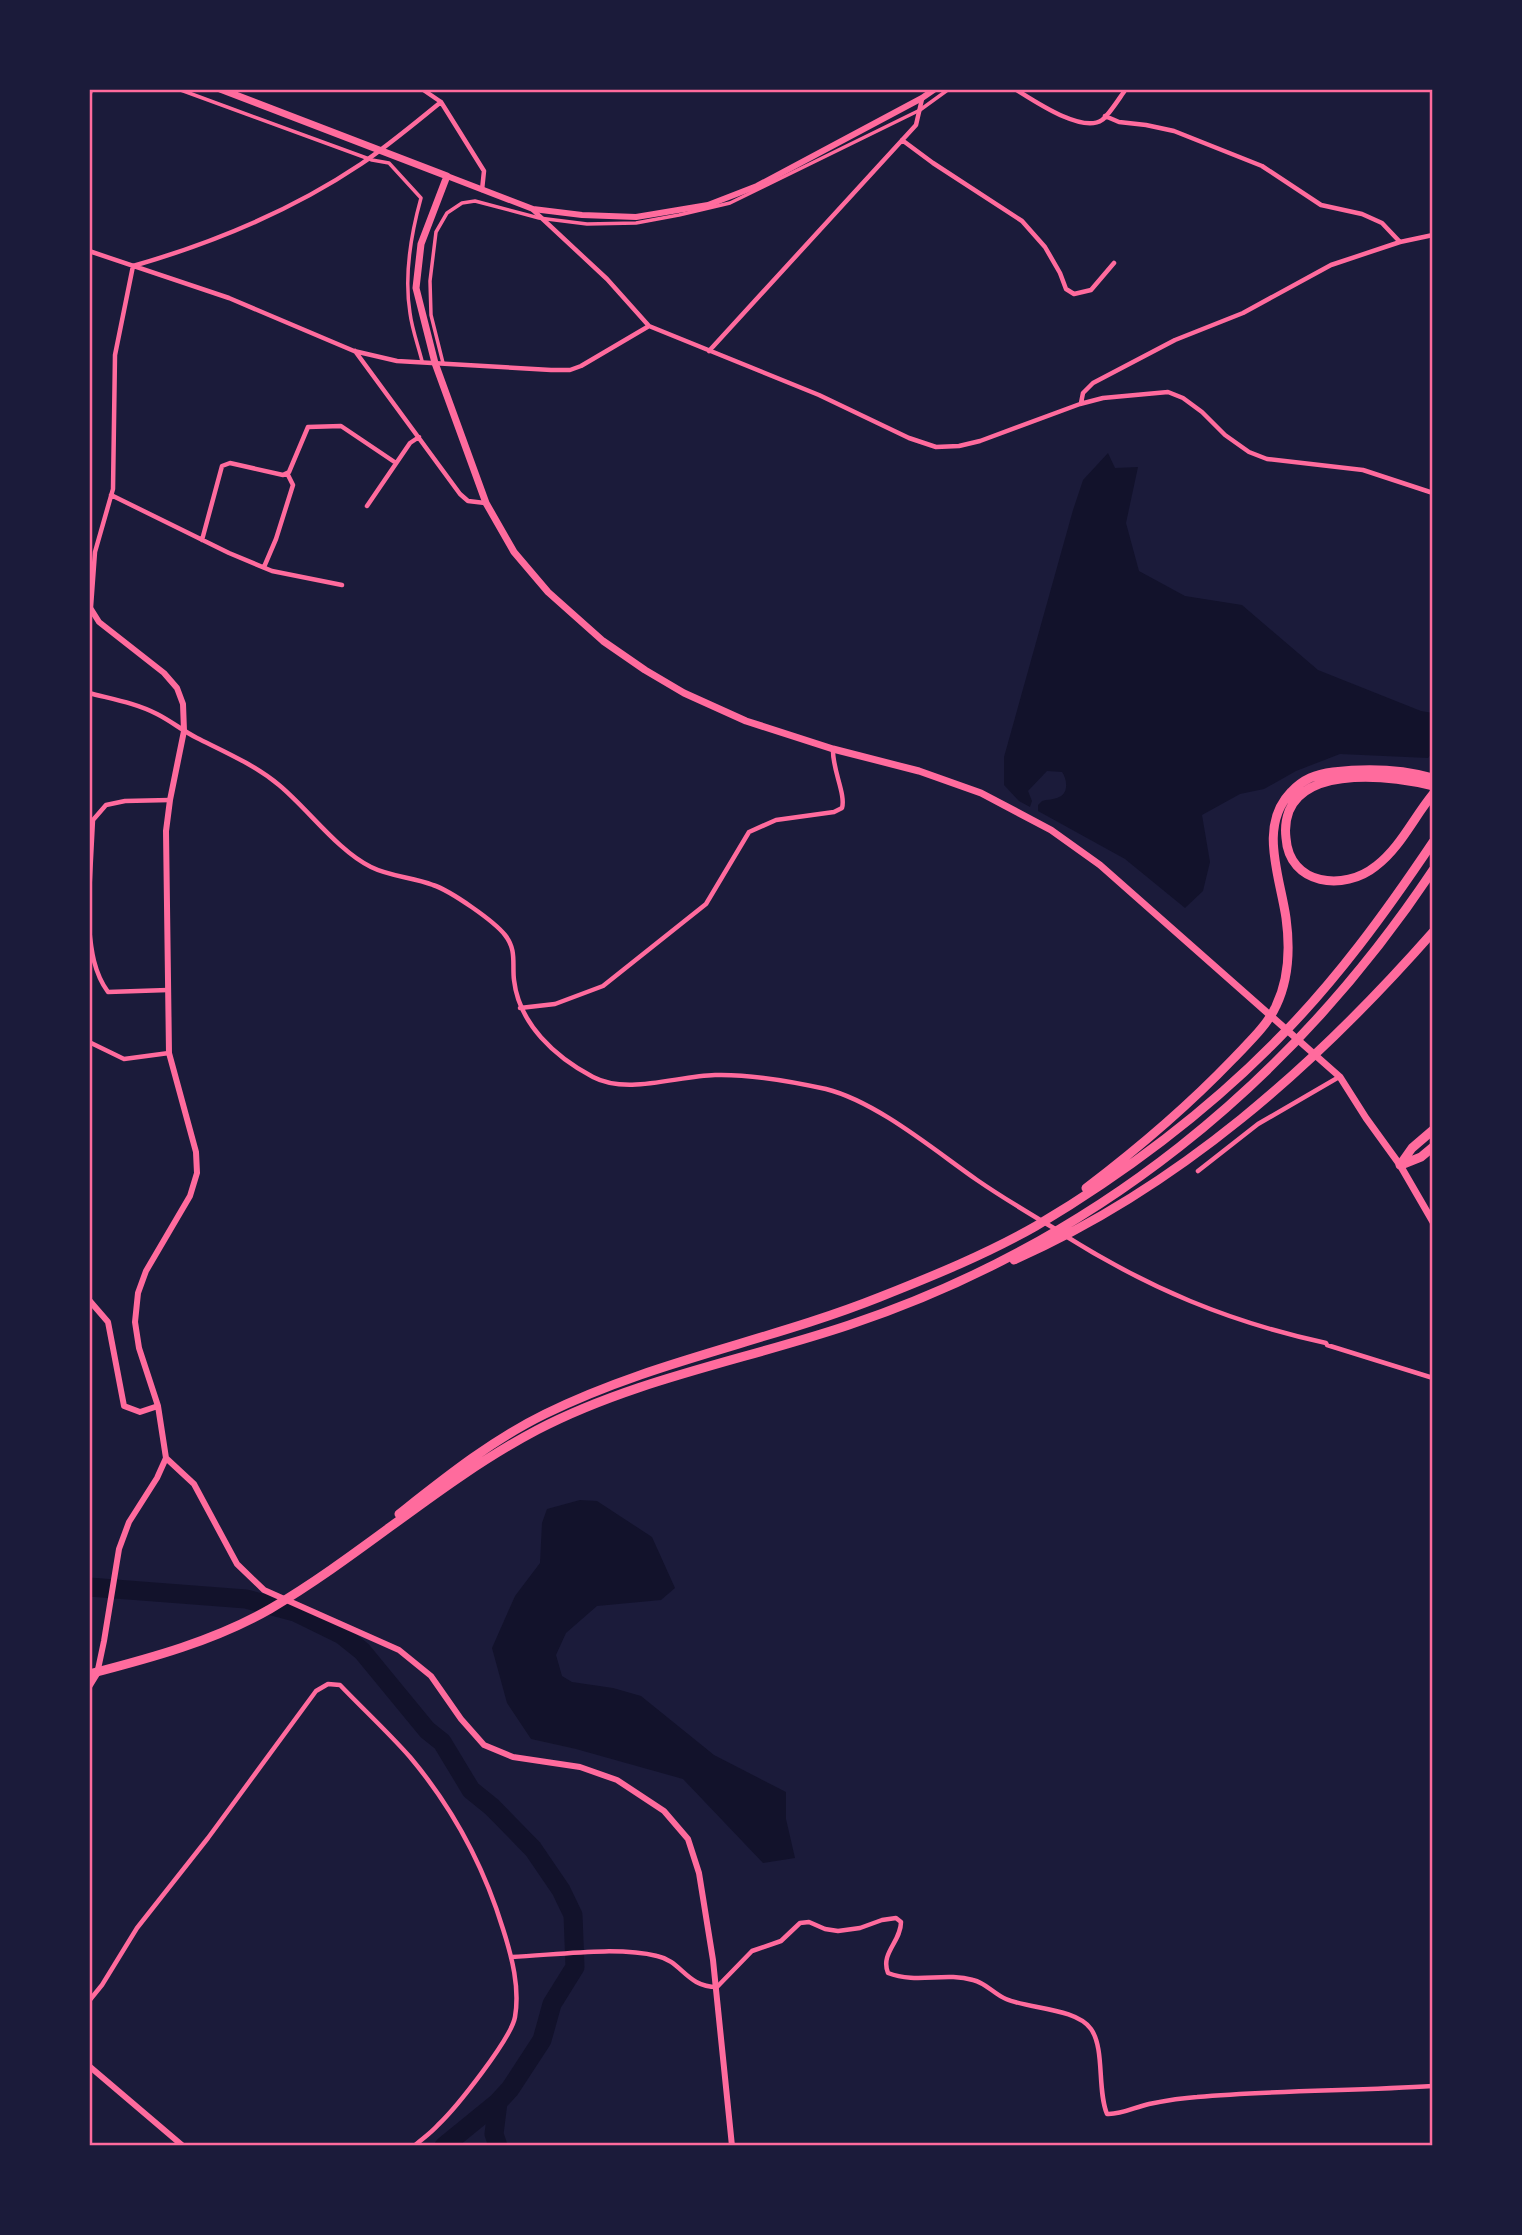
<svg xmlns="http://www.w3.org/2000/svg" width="1522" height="2235" font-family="'Sofia Sans Condensed',sans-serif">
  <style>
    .water { fill: #12122b }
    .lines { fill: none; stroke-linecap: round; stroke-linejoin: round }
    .river { stroke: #12122b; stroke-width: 19 }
    .pedestrian { stroke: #ff6b9d; stroke-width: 3.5 }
    .minor { stroke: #ff6b9d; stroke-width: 4.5 }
    .tertiary { stroke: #ff6b9d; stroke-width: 6 }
    .secondary { stroke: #ff6b9d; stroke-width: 6 }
    .primary { stroke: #ff6b9d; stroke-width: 7 }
    .motorway { stroke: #ff6b9d; stroke-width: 9 }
    .neatline { fill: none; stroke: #ff6b9d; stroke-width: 2.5 }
  </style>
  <rect width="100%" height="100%" fill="#1b1b3a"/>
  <path class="water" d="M1108,453L1115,468L1138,467L1126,523L1139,571L1185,596L1242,605L1318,670L1421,711L1433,713V752L1428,758L1340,754L1296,771L1264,789L1240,794L1202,815L1210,862L1203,891L1185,908L1125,859L1038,811V805L1042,801C1047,799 1054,800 1059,797C1069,793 1067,779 1062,772L1047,771L1028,791L1032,801L1030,807L1019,801L1004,785V757L1073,510L1083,480Z
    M580,1500L597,1501L652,1537L675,1588L661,1600L597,1606L566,1633L556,1655L562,1676L572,1682L613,1688L641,1696L714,1755L786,1792V1819L795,1858L763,1863L683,1779L576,1749L531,1739L507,1703L492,1648L515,1596L540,1563L542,1523L547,1509Z"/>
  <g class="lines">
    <path class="river" d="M89,1587L246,1599L295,1612L342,1635L362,1651L427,1730L442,1742L471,1790L492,1807L533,1849L561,1890L573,1915L575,1967L552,2004L542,2040L510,2089L498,2102L444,2146
      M498,2146L494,2134L498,2102"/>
    <path class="pedestrian" d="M178,89L372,160L389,163L421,198C411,234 404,276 410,313C412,329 418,345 422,361
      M443,363L431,315L430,281L436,232L447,213L462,203L475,201L539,218L587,224L636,223L679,215L730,203L920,110L949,89"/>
    <path class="minor" d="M422,89L441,102L484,171L482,190
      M1015,89C1033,100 1082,134 1102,120C1109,115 1120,97 1126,89
      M89,97L91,89
      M1105,116L1119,122L1146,125L1174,131L1262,166L1321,205L1362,214L1382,223L1400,242
      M902,140L933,163L1022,221L1045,247L1060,273L1066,289L1074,294L1091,290L1114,263
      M533,210L607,279L649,326L819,395L909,438L936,447L959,446L980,441L1080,404L1103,398L1168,392L1183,398L1202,412L1225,435L1249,452L1267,459L1363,470L1433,493
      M89,251L229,298L354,351L397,361L551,370H570L581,366L649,326
      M133,266C213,243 291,211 361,164C389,145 415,123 441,102
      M355,351L460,494L468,501L485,503
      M709,351L916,125L922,99
      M1081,403L1083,393L1093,383L1175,340L1243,313L1331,265L1400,242L1433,235
      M111,495L229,553L272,571L342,585
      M367,506L410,443L419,437
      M202,540L222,466L230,463L283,475L289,472L308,427L341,426L396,463
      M264,567L276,539L293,485L287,473
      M91,607L95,552L113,489L115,355L133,266
      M89,693C112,699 136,703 157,714C171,721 183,731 197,738C225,752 255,765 279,785C308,809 338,851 371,867C391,877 413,877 433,885C451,891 494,921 505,935C517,950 512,964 514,980C519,1024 555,1057 593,1077C627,1095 677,1076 715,1075C751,1074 790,1081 826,1089C877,1102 934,1150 977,1180C1003,1198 1030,1214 1057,1230
      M89,897L93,820L106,805L125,801L170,800
      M89,927C91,950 94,973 108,992L168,990
      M520,1008L555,1004L603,986L706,904L749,832L776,820L834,812L842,808C846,794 832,769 833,749
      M89,1042L124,1059L169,1053
      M1198,1171L1258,1124L1339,1077
      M1064,1235C1148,1288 1229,1322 1326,1343L1327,1345L1433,1378
      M512,1957C556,1955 616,1946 657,1956C682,1961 686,1987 717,1987L752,1951L781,1941L800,1923L809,1922L825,1929L838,1931L860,1928L882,1920L896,1918L901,1922C901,1942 880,1953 888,1973C916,1984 945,1972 973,1980C986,1983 994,1994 1006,1999C1029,2009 1076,2008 1091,2029C1105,2049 1097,2090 1107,2114C1121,2115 1135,2107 1149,2104C1164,2101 1181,2098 1197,2097C1275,2090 1354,2091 1433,2086
      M89,2001L102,1985L137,1928L208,1838L316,1691L328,1684L340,1685C363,1709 388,1732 410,1757C452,1807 484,1867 503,1929C512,1957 520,1988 515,2017C511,2039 456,2108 438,2125C431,2133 422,2139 414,2146"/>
    <path class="tertiary" d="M89,606L99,622L164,673L177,688L183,704L184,731L170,800L166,831L169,1053L196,1152L197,1173L190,1196L146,1271L138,1293L135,1322L139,1348L158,1406L166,1458L157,1478L129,1522L119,1549L104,1641L97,1674L89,1687
      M89,1300L108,1322L124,1406L140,1412L158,1406
      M166,1458L194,1484L237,1564L264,1590L399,1650L431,1676L461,1719L484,1745L513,1757L580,1767L617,1780L664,1811L688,1839L699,1873L713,1960L732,2146"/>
    <path class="secondary" d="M447,176L533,209L582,215L636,217L708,205L757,186L922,98L935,89
      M89,2066L183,2146"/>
    <path class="primary" d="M220,89L447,176L421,244L416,288L435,363L486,503L514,552L548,592L603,641L645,670L684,693L746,721L833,749L919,771L981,793L1051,830L1100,865L1340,1077L1366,1118L1400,1165L1433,1222"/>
    <path class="motorway" d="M1433,786C1395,776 1308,765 1289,811C1286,819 1285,830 1286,838C1289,885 1344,892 1376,866C1400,848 1414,817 1433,794
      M1400,1165L1412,1148L1433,1130
      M1401,1165L1421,1157L1433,1147
      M1086,1188C1140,1147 1186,1108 1233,1059C1248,1043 1267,1026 1276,1006C1289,979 1290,947 1286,918C1280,876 1258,826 1291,792C1303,779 1316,774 1333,772C1366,768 1401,769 1433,778
      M1014,1260C1179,1187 1315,1066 1433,932
      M399,1514C446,1477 492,1440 545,1414C652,1361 770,1341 880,1297C933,1276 987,1254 1036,1226C1123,1174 1205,1113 1276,1041C1336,981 1386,912 1433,842
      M89,1674C151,1658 214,1641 270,1609C362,1555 442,1480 537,1430C635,1379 745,1360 849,1325C1094,1243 1290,1084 1433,870"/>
  </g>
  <rect width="1522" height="2235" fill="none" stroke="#1b1b3a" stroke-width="182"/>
  <rect x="91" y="91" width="1340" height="2053" class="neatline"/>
</svg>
